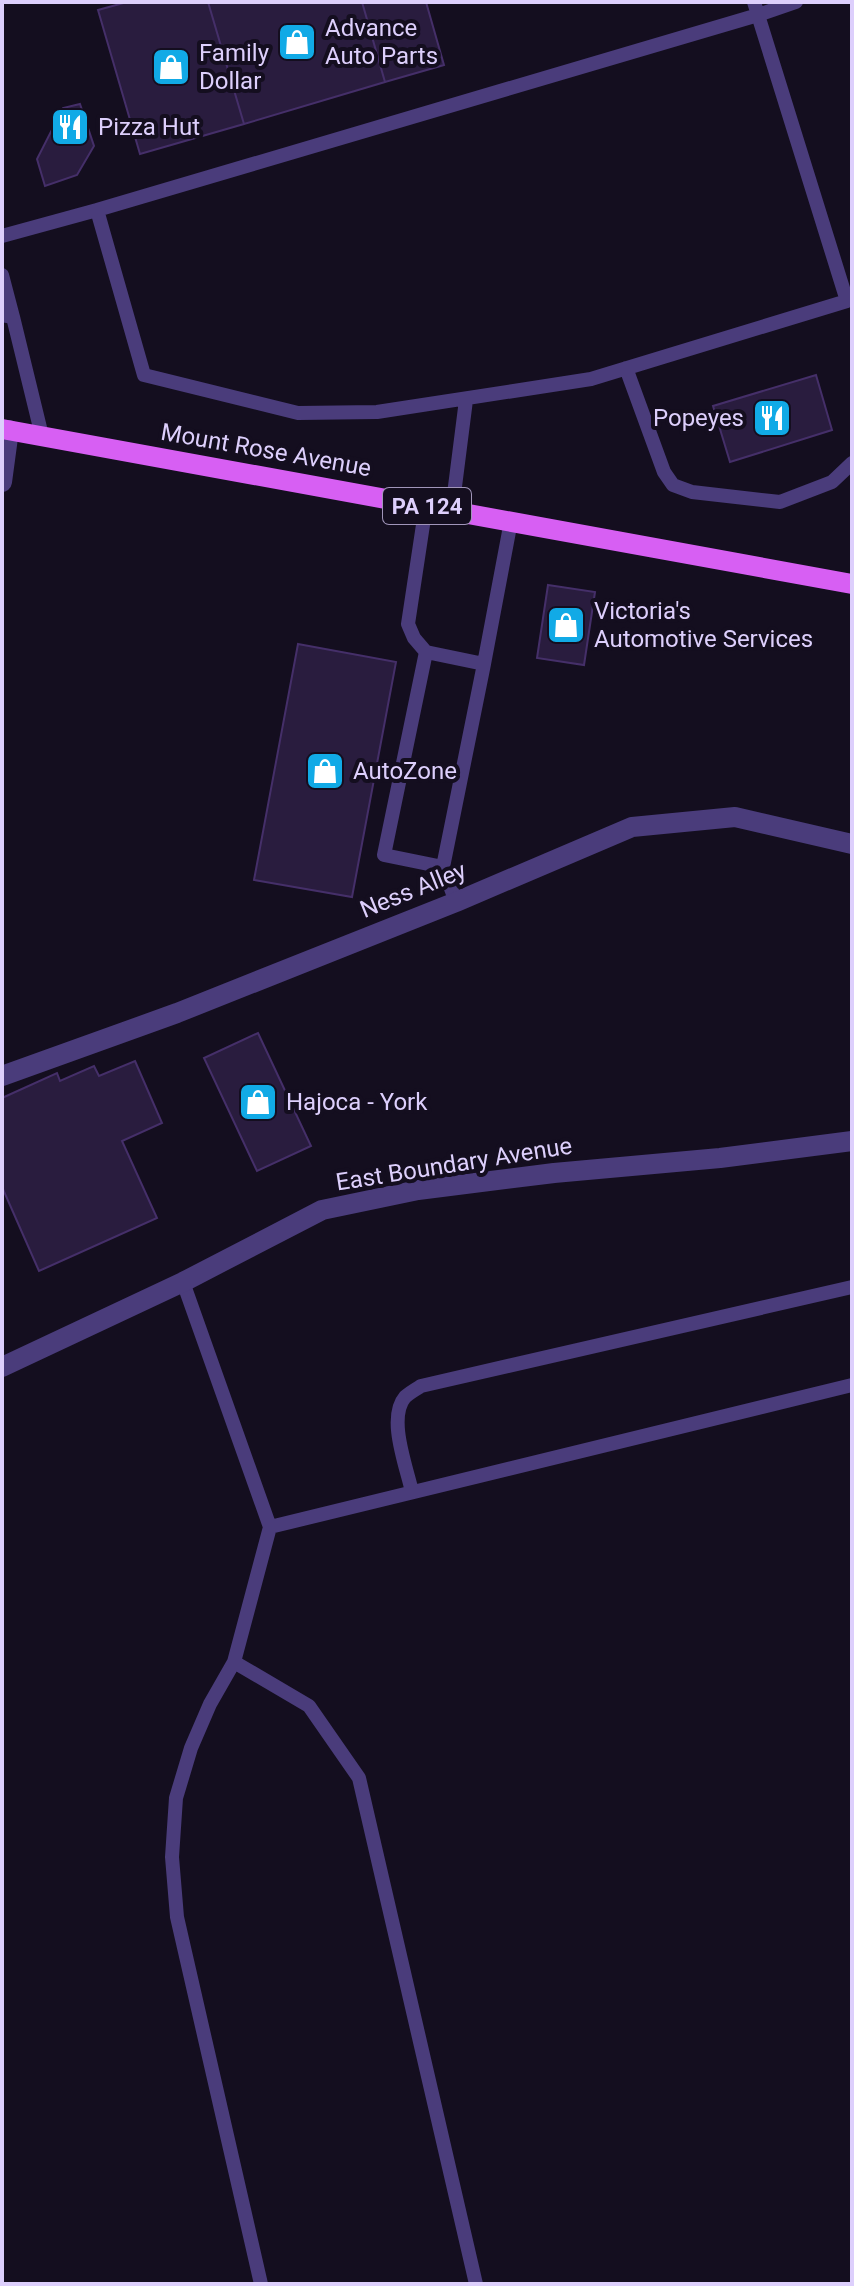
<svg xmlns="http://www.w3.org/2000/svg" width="854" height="2286" font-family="Roboto,sans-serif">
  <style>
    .building { fill: #291c3e; stroke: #452f69; stroke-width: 2 }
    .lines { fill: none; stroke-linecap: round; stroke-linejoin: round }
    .service { stroke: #4a3c7b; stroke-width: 14 }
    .minor { stroke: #4a3c7b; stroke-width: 20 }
    .tertiary { stroke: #4a3c7b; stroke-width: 20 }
    .primary { stroke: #d75ff3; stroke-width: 20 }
    .labels { text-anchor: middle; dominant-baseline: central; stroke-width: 8; stroke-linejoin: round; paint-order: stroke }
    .shield { fill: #140e1f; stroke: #a195ba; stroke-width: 2 }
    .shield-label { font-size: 22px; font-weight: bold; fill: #ddcffc }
    .poi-label { font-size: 24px; fill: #ddcffc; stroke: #140e1f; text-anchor: start }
    .street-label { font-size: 24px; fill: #ddcffc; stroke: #140e1f }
  </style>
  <rect width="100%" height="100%" fill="#140e1f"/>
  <path class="building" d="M127,2H208L244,124L140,154L98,10Z
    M208,2H362L385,82L244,124Z
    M362,2H426L444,65L385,82Z
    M80,104L94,146L77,175L45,186L37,159L63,108Z
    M816,375L832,430L730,462L713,406Z
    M548,585L595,592L584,665L537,658Z
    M298,644L396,662L352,897L254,880Z
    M258,1033L311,1146L257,1171L204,1058Z
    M135,1061L162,1123L122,1141L157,1218L39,1271L2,1187V1098L57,1073L60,1081L94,1066L99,1076Z"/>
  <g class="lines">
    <path class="service" d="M754,2L758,15L847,301L591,379L377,412L298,413L144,375L97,210L758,15L796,2
      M2,236L97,210
      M2,275L13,317
      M2,315L13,317L42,436
      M626,368L664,472L673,485L692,492L780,502L832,482L852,463
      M426,505L408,624L414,638L426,652L484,664L511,521
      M452,510L466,400
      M426,652L384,855L443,867
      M456,902L443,867L484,664
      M183,1282L270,1527L234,1662L210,1704L191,1748L176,1798L172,1857L177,1917L261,2284
      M412,1492C407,1468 387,1418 405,1397C409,1393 416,1389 421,1386L852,1287
      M270,1527L852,1385
      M234,1662L309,1706L359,1778L476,2284"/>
    <path class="minor" d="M2,482L9,430
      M2,1076L177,1013L456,902L632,827L735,817L852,844"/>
    <path class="tertiary" d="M2,1367L183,1282L322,1210L418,1190L554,1173L720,1158L852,1141"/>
    <path class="primary" d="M2,429L852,584"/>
  </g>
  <defs>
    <g id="shop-square" transform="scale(2)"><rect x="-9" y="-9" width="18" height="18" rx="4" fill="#11aae6" stroke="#140e1f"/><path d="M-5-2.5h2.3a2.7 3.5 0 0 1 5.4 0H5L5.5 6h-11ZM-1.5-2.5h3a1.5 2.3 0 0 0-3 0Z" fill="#fff"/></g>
    <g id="restaurant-square" transform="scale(2)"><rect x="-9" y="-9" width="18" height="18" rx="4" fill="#11aae6" stroke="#140e1f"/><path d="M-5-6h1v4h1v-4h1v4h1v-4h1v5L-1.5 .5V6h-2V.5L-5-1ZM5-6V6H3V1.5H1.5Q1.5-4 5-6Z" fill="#fff"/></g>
  </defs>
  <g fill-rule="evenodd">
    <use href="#shop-square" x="297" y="42"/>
    <use href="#shop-square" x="171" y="67"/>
    <use href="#restaurant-square" x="70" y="127"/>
    <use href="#restaurant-square" x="772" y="418"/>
    <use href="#shop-square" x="566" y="625"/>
    <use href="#shop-square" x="325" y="771"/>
    <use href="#shop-square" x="258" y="1102"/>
  </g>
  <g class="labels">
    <rect class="shield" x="383" y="488" width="88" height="36" rx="6"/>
    <g class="shield-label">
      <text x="427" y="506">PA 124</text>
    </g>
    <g class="poi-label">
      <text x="325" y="28">Advance<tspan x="325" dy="28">Auto Parts</tspan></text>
      <text x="199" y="53">Family<tspan x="199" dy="28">Dollar</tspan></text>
      <text x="98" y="127">Pizza Hut</text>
      <text x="744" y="418" text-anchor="end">Popeyes</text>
      <text x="594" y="611">Victoria's<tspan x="594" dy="28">Automotive Services</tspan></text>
      <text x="353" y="771">AutoZone</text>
      <text x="286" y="1102">Hajoca - York</text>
    </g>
    <g class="street-label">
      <text transform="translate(266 450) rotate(10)">Mount Rose Avenue</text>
      <text transform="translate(413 890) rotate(-22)">Ness Alley</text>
      <text transform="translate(454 1164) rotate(-9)">East Boundary Avenue</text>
    </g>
  </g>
  <rect width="854" height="2286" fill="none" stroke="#ddcffc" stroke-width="8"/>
</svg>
